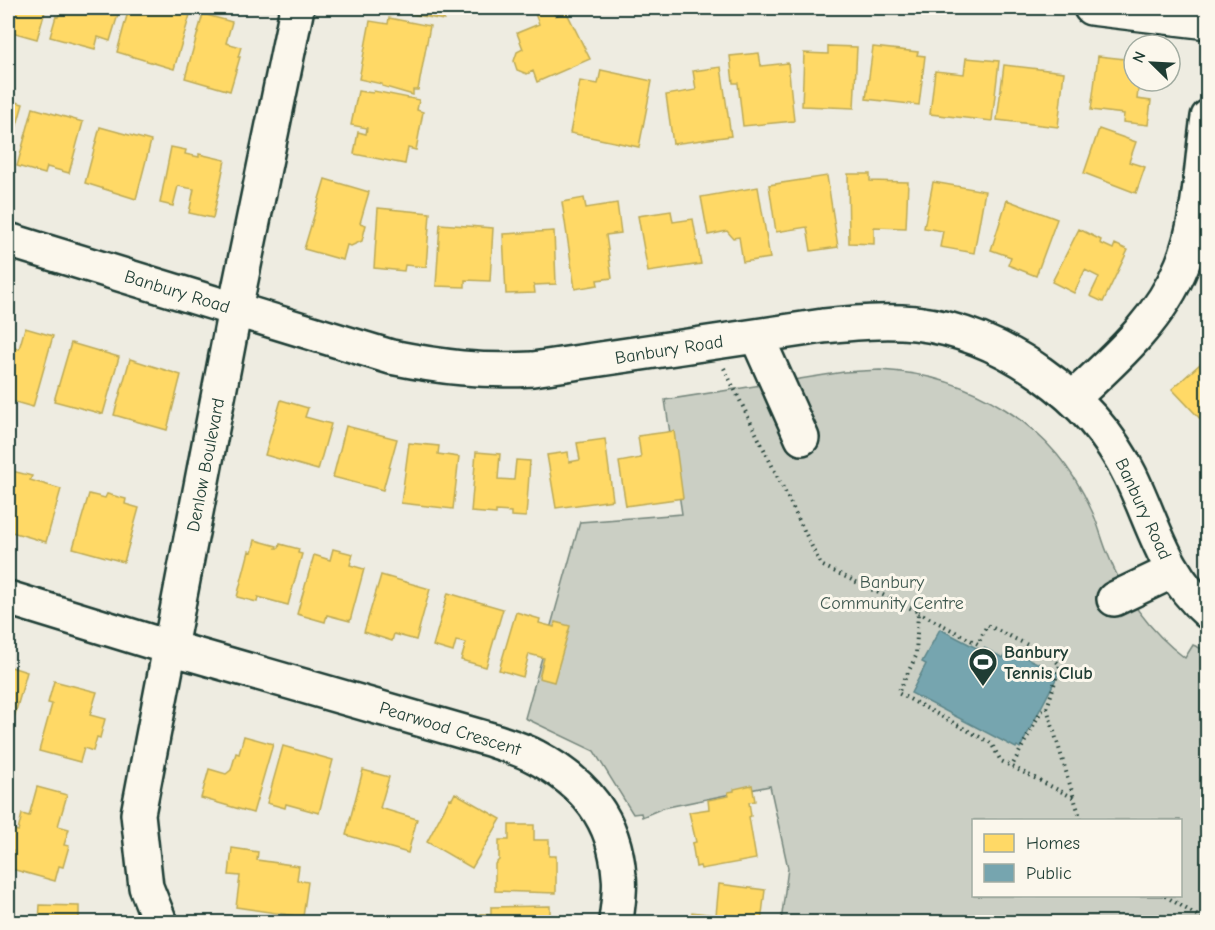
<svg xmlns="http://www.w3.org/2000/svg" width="1215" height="930" font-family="'Comic Neue',sans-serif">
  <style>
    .green { fill: #cbcfc4; stroke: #75867c; stroke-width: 1.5; fill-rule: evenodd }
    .homes { fill: #ffd966; stroke: #bcaa57; stroke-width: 1.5 }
    .public { fill: #76a5af; stroke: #5c868a; stroke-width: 1.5 }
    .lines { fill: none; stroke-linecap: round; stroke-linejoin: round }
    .minor-casing { stroke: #1f3d34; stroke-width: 38 }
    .path { stroke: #1f3d34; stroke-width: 4; stroke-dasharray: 1.5 4.5; stroke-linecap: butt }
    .minor { stroke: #fbf7ec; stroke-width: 33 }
    .labels { text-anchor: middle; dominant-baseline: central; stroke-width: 6; stroke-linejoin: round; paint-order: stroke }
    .street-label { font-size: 18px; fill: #1f3d34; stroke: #fbf7ec }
    .park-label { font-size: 18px; fill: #415a51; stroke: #fbf7ec }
    .poi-label { font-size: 18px; font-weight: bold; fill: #1f3d34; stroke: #fbf7ec; text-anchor: start }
  </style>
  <rect width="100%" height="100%" fill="#eeece1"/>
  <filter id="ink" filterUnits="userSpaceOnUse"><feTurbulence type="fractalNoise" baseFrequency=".0167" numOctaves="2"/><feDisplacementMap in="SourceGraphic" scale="12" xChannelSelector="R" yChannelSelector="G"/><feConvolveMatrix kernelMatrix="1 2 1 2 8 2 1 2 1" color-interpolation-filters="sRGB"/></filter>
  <g filter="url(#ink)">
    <path class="green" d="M880,370C971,375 1053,424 1091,509C1098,523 1101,537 1107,552C1123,594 1149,631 1185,658L1193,645L1207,651V922H781L788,868L770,786L663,808L642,817L641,813L633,814L594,751L525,718L580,522L682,514L665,400L844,372ZM974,820H1180V896H974Z"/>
    <path class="homes" d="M8,8H46L37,39L8,31Z
      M61,8H120L110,41L98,37L95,49L50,37L56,16L58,17Z
      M129,8H192L174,69L117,52Z
      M402,8H446L444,20L401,12Z
      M542,8H551L555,16L566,11L590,59L537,82L533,71L527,74L517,70L514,61L517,52L523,49L517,33L539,24L534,11Z
      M203,14L232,22L226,43L241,47L238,57H240L230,91L185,78Z
      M389,18L430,26L418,90H413V95L382,86V84L359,79L370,21L388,24Z
      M828,46L857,47L854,108L802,106L804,53L828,54Z
      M873,47L918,52L917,55L925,56L919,105L866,99Z
      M759,53L761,66L788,63L794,121L743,126L738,83H733L730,56Z
      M1098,56L1134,60V81H1139L1137,99L1151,101L1148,125L1123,122L1124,114L1091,110Z
      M966,58L999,61L992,121L930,114L935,71L964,74Z
      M1004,65L1064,72L1058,127L997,120Z
      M721,67L731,136L673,144L666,95L696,90L693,71Z
      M601,70L652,81L639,147L570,133L580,81L598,84Z
      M358,91L373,93L374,91L419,100L417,110L423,112L416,150L408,148L405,164L354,154L358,132L366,134L367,128L351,125Z
      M8,100L23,104L11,146L8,145Z
      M33,108L83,122L69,173L47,167L45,174L17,166Z
      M100,127L151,141L136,199L85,183Z
      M1099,129L1136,142L1129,162L1145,167L1136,193L1084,173Z
      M171,147L186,150L185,154L199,157V154L225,160L213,218L189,213L194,189L178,186L173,206L160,203Z
      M848,174H870V181L908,182L906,228L874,227V244L849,243Z
      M827,176L838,247L811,251L807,227L776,232L769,185Z
      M325,179L369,192L360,223L366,225L362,241L351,246L347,245L343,260L304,249Z
      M933,182L985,191L974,253L940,247L943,231L924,228Z
      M758,187L770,258L743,262L739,237L733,238L727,231L708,235L701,197Z
      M584,198L586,208L617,203L621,233L606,235L612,278L597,280L598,285L575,289L562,202Z
      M1007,200L1057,219L1036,276L1008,265L1011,257L991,250Z
      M378,208L430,213L426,267L405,265L404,271L374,268Z
      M671,211L673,222L693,219L701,264L648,272L638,216Z
      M440,224L493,228L490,281L465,280V287L436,286Z
      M1079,229L1101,240L1100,243L1113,249L1115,244L1128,250L1103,302L1090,296L1099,277L1085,270L1074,293L1052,282Z
      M554,231L556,284L534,285L535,293L506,294L503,234Z
      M25,328L53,336L33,407L8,400V345L19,349Z
      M71,343L119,357L103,414L54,401Z
      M1208,357V427L1172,389Z
      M130,359L181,375L167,430L114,415Z
      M281,400L308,408L305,417L331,424L318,470L265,455Z
      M346,426L397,439L383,490L333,477Z
      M674,431L683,498L626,506L619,462L641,458L638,436Z
      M605,439L613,500L556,508L547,455L568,452L569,462L580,460L577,443Z
      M409,443L439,446L438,454L459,457L453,509L401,503Z
      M476,452L500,454L498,479L514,480L516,460L530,461L526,517L511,516V512L496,511V514L471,512Z
      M12,471L32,476L30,480L61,489L46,542L8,531V488Z
      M89,494L105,498L107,494L126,499L125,504L139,508L124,562L73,548Z
      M255,540L277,546L276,548H279L280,544L299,549L298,553L302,554L288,605L258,597L257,602L237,597L249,551L252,552Z
      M333,549L353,554L350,565L364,569L350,621L327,615L325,622L297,614L314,555L330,560Z
      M381,575L430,589L416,640L394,634L392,641L364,632Z
      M448,593L503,609L486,667L461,660L466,643L456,641L453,652L433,646Z
      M516,612L540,619L539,623L554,627L555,622L570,626L554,682L539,678L544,658L529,654L523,677L499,670Z
      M8,666L27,672L12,725L8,724Z
      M54,681L97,692L90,715L105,719L100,738L97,737L93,751L84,748L80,762L39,751L52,704L48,703Z
      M244,736L273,744L253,813L201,798L209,769L226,774L231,770L236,753L239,754Z
      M283,746L333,760L319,813L286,804L285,808L267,803Z
      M363,770L389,777L380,808L417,819L408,853L346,835Z
      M752,785L755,801L749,802L751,816L749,817L756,859L701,869L700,866L696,867L692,843L696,842L689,812L709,809L708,800L729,796L728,792L734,791V789Z
      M37,787L67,795L58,826L69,829L64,845L69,846L63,867L59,866L55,881L8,868L13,851L8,849L9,828L18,831L22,814L29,816Z
      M455,793L501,819L472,868L427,842L450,798L452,799Z
      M509,825H534V840H549V856H556V893L495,891V864L499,860V840H509Z
      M232,848L258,852L257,860L299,866L297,880L308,882L303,917L236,907L240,876L229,875Z
      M719,884L765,890L761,922H691L692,912L716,915Z
      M40,905L79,906V922H39Z
      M550,906V922H482L481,914H491V907Z"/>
    <path class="public" d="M940,629L982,651L984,648L1003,658L1007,649L1059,673L1020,748L1017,746L1016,748L911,693L926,664L922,662Z"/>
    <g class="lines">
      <g class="minor-casing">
        <path id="minor" d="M1091,8L1208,22
          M8,240L391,357C441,367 482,372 533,369L823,326C854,323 884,320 915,323C1002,333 1092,396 1130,475C1154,524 1164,574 1208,612
          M757,337L802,438
          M1073,398C1115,359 1160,320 1182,265C1200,221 1201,164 1208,117
          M8,598L171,648L492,740C506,745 522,749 536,757C585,783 615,819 619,876C621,891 617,908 616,922
          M1114,599L1173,571
          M160,922L146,887L138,814L235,309L297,8"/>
      </g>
      <path class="path" d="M724,368L821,565L918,612L916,656L898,693L991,743L1001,761L1074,798L1081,820
        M918,612L978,644L987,625L1052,657L1060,665L1047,708L1041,711L1012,766
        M1047,708L1074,798
        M1165,896L1208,922"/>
      <use href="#minor" class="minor"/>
    </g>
  </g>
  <defs>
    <g id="stadium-pin" transform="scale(1.5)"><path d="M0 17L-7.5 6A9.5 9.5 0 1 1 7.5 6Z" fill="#1f3d34" stroke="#fbf7ec"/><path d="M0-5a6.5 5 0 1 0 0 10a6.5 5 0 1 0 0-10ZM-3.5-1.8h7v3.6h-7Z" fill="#fff"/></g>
  </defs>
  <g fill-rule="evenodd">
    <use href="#stadium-pin" x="983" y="662"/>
  </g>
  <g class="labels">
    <g class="street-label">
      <text transform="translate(177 292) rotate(17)">Banbury Road</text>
      <text transform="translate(669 350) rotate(-9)">Banbury Road</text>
      <text transform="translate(206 465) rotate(-79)">Denlow Boulevard</text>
      <text transform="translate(1143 509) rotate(65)">Banbury Road</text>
      <text transform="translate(450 729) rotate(17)">Pearwood Crescent</text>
    </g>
    <g class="park-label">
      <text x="892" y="582">Banbury<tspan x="892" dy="21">Community Centre</tspan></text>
    </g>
    <g class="poi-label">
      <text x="1004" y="652">Banbury<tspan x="1004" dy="21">Tennis Club</tspan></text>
    </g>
  </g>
  <rect width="1215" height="930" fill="none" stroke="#fbf7ec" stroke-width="30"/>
  <rect x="15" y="15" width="1185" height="900" fill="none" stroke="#1f3d34" stroke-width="2" filter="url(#ink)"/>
  <rect x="972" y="819" width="210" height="78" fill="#fbf7ec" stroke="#a3ada2" stroke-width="1.5"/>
  <rect x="984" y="834" width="30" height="18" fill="#ffd966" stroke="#a3ada2" stroke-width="1.5"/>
  <text x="1026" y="849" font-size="18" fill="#1f3d34">Homes</text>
  <rect x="984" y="864" width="30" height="18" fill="#76a5af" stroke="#a3ada2" stroke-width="1.5"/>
  <text x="1026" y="879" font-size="18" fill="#1f3d34">Public</text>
  <g transform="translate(1152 63) rotate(294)"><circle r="28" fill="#fbf7ec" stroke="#a3ada2" stroke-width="1.5"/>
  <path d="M0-4.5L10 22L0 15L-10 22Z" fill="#1f3d34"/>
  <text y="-9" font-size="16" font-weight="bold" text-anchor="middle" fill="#1f3d34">N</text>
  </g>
</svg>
